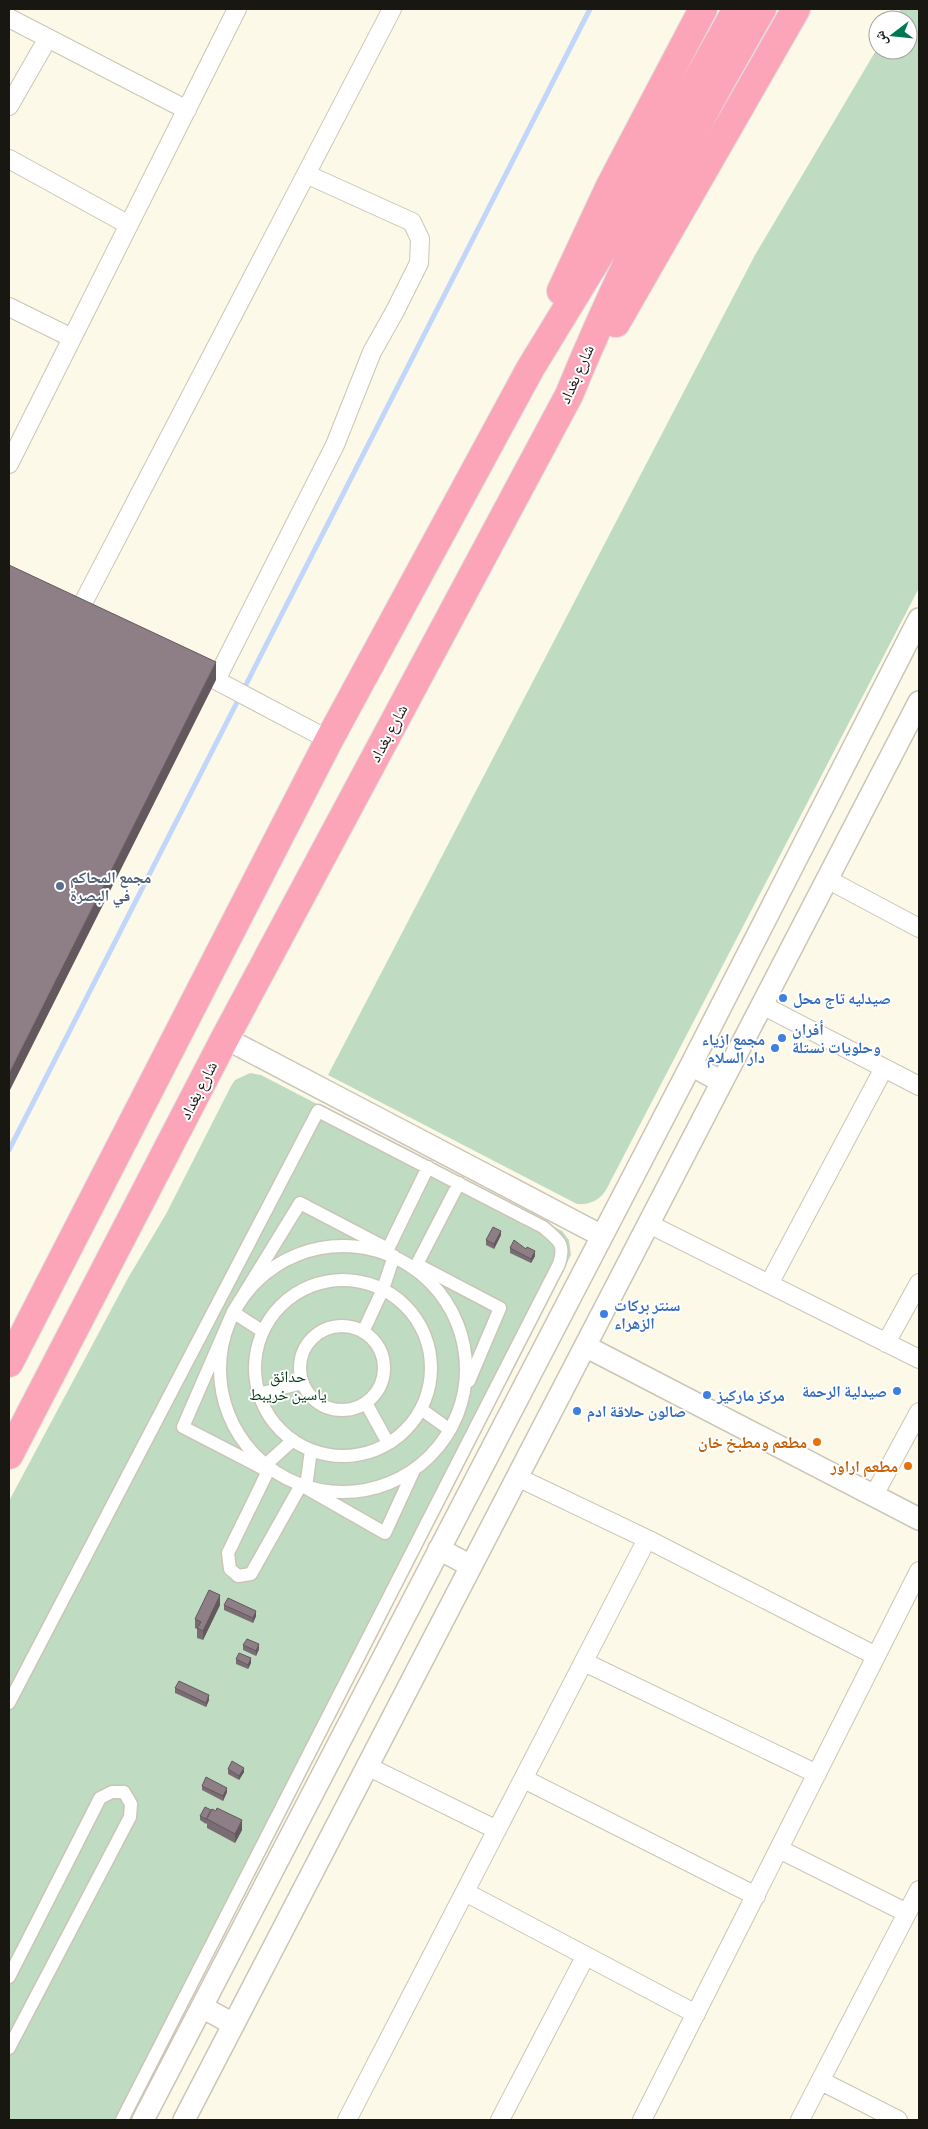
<svg xmlns="http://www.w3.org/2000/svg" width="928" height="2129" font-family="Manrope,'Noto Naskh Arabic',sans-serif">
  <style>
    .green { fill: #bfdcc3 }
    .lines { fill: none; stroke-linecap: round; stroke-linejoin: round }
    .stream { stroke: #c1d6fa; stroke-width: 5 }
    .pedestrian-casing { stroke: #cac5b6; stroke-width: 15 }
    .minor-casing { stroke: #cac5b6; stroke-width: 20 }
    .tertiary-casing { stroke: #cac5b6; stroke-width: 24 }
    .trunk-casing { stroke: #dfdfde; stroke-width: 30 }
    .pedestrian { stroke: #fff; stroke-width: 12 }
    .minor { stroke: #fff; stroke-width: 18 }
    .tertiary { stroke: #fff; stroke-width: 21 }
    .trunk { stroke: #fca4b8; stroke-width: 28 }
    .wall { fill: #7a6c73 }
    .shaded-wall { fill: #63585e }
    .building { fill: #8e7e86; stroke: #63585e }
    .service-dot { fill: #5c6f8a; stroke: #fff; stroke-width: 2 }
    .shop-dot { fill: #3f7fe0; stroke: #fff; stroke-width: 2 }
    .food-dot { fill: #e8710a; stroke: #fff; stroke-width: 2 }
    .labels { text-anchor: middle; dominant-baseline: central; stroke-width: 4; stroke-linejoin: round; paint-order: stroke }
    .street-label { font-size: 16px; fill: #191712; stroke: #fff }
    .service-label { font-size: 16px; font-weight: bold; fill: #4e5e75; stroke: #fff; text-anchor: start }
    .shop-label { font-size: 16px; font-weight: bold; fill: #366cbe; stroke: #fff; text-anchor: start }
    .park-label { font-size: 16px; fill: #003914; stroke: #fff }
    .food-label { font-size: 16px; font-weight: bold; fill: #c56008; stroke: #fff; text-anchor: end }
  </style>
  <rect width="100%" height="100%" fill="#fdf9e8"/>
  <path class="green" d="M901,9H919V588L606,1190C599,1201 589,1205 577,1204L328,1075L755,255L878,47V50H908V20H894Z
    M250,1073L261,1075L562,1231L569,1240L571,1255L125,2120H9V1501L128,1278L166,1214L231,1086L235,1080Z"/>
  <g class="lines">
    <path class="stream" d="M9,1150L590,9"/>
    <g class="pedestrian-casing">
      <path id="pedestrian" d="M220 1369a123 123 0 1 1 246 0a123 123 0 1 1-246 0Z
        M388,1249L300,1203L233,1312L183,1427L268,1471L228,1553L230,1569L238,1576L251,1574L301,1485L385,1533L414,1470
        M386,1253L428,1167
        M420,1266L500,1308L469,1381
        M415,1268L459,1183
        M255 1368a88 88 0 1 1 176 0a88 88 0 1 1-176 0Z
        M233,1312L262,1331
        M300 1368a42 42 0 1 1 84 0a42 42 0 1 1-84 0Z
        M363,1332L383,1289L394,1256
        M258,1394L303,1383
        M366,1403L388,1443
        M421,1409L450,1430
        M262,1468L293,1440
        M306,1487L311,1450
        M9,1703L318,1111L543,1227C558,1240 566,1243 559,1264L122,2120
        M9,1977L100,1798L112,1792H124L131,1804L130,1817L9,2048"/>
    </g>
    <g class="minor-casing">
      <path id="minor" d="M9,18L187,110
        M9,106L48,38
        M9,159L129,225
        M9,307L72,338
        M9,464L237,9
        M82,605L392,9
        M206,675L329,740
        M216,680L335,445L372,352L395,311L419,263L420,239L412,222L306,174
        M827,879L919,928
        M762,1005L919,1086
        M649,1224L919,1359
        M769,1284L884,1068
        M886,1343L919,1283
        M517,1477L647,1539L876,1656
        M874,1495L919,1412
        M584,1662L817,1774
        M367,1766L497,1830
        M524,1779L756,1896
        M779,1849L907,1913
        M465,1892L696,2014
        M821,2081L898,2120
        M347,2120L647,1539
        M500,2120L585,1957
        M642,2120L919,1571
        M800,2120L919,1890"/>
    </g>
    <g class="tertiary-casing">
      <path id="tertiary" d="M225,1038L602,1236
        M691,1065L722,1082
        M585,1346L919,1519
        M439,1549L471,1566
        M202,2007L233,2024
        M143,2120L691,1065L919,619
        M184,2120L919,702"/>
    </g>
    <g class="trunk-casing">
      <path id="trunk" d="M561,291L610,186L703,9
        M616,323L796,9
        M9,1363L329,740L530,369L605,246L737,9
        M9,1455L225,1038L569,395C624,261 689,134 762,9"/>
    </g>
    <use href="#pedestrian" class="pedestrian"/>
    <use href="#minor" class="minor"/>
    <use href="#tertiary" class="tertiary"/>
    <use href="#trunk" class="trunk"/>
  </g>
  <path class="wall" d="M501,1235L494,1249L486,1245V1240Z
    M510,1248L526,1249L535,1256L531,1263L510,1253Z
    M220,1605L203,1640L197,1638V1629L195,1628V1619Z
    M224,1605L256,1616L253,1623L224,1610Z
    M243,1645L259,1649L256,1656L243,1650Z
    M236,1659L251,1663L248,1669L236,1664Z
    M175,1688L209,1700L206,1707L175,1693Z
    M228,1769L244,1772L239,1780L228,1774Z
    M202,1786L227,1792L223,1801L202,1790Z
    M200,1816L242,1830L235,1843L207,1828V1823L206,1824L200,1820Z"/>
  <path class="shaded-wall" d="M216,662V680L9,1092V1074Z
    M501,1231V1235L494,1249V1244Z
    M535,1251V1256L531,1263V1259Z
    M220,1595V1605L203,1640V1631Z
    M256,1611V1616L253,1623V1618Z
    M259,1644V1649L256,1656V1651Z
    M251,1658V1663L248,1669V1665Z
    M209,1695V1700L206,1707V1703Z
    M244,1768V1772L239,1780V1776Z
    M227,1788V1792L223,1801V1796Z
    M242,1820V1830L235,1843V1834Z"/>
  <path class="building" d="M9,565L216,662L9,1074Z
    M493,1227L501,1231L494,1244L486,1240Z
    M514,1240L526,1249L527,1247L535,1251L531,1259L510,1248Z
    M209,1590L220,1595L203,1631L197,1628L201,1622L195,1619Z
    M228,1598L256,1611L253,1618L224,1605Z
    M247,1639L259,1644L256,1651L243,1645Z
    M239,1653L251,1658L248,1665L236,1659Z
    M179,1681L209,1695L206,1703L175,1688Z
    M232,1761L244,1768L239,1776L228,1769Z
    M206,1777L227,1788L223,1796L202,1786Z
    M205,1807L211,1810L206,1819L200,1816Z
    M217,1808L242,1820L235,1834L207,1819L212,1809L216,1811Z"/>
  <circle class="service-dot" cx="60" cy="886" r="5"/>
  <g class="shop-dot">
    <circle cx="783" cy="998" r="5"/>
    <circle cx="782" cy="1038" r="5"/>
    <circle cx="775" cy="1048" r="5"/>
    <circle cx="604" cy="1314" r="5"/>
    <circle cx="897" cy="1391" r="5"/>
    <circle cx="707" cy="1395" r="5"/>
    <circle cx="577" cy="1411" r="5"/>
  </g>
  <g class="food-dot">
    <circle cx="817" cy="1442" r="5"/>
    <circle cx="908" cy="1466" r="5"/>
  </g>
  <g class="labels">
    <g class="street-label">
      <text transform="translate(576 374) rotate(-66)">شارع بغداد</text>
      <text transform="translate(388 733) rotate(-62)">شارع بغداد</text>
      <text transform="translate(198 1090) rotate(-63)">شارع بغداد</text>
    </g>
    <g class="service-label">
      <text x="70" y="877">مجمع المحاكم<tspan x="70" dy="18">في البصرة</tspan></text>
    </g>
    <g class="shop-label">
      <text x="793" y="998">صيدليه تاج محل</text>
      <text x="792" y="1029">أفران<tspan x="792" dy="18">وحلويات نستلة</tspan></text>
      <text x="765" y="1039" text-anchor="end">مجمع ازياء<tspan x="765" dy="18">دار السلام</tspan></text>
      <text x="614" y="1305">سنتر بركات<tspan x="614" dy="18">الزهراء</tspan></text>
      <text x="887" y="1391" text-anchor="end">صيدلية الرحمة</text>
      <text x="717" y="1395">مركز ماركيز</text>
      <text x="587" y="1411">صالون حلاقة ادم</text>
    </g>
    <g class="park-label">
      <text x="288" y="1376">حدائق<tspan x="288" dy="18">ياسين خريبط</tspan></text>
    </g>
    <g class="food-label">
      <text x="807" y="1442">مطعم ومطبخ خان</text>
      <text x="898" y="1466">مطعم اراور</text>
    </g>
  </g>
  <rect width="928" height="2129" fill="none" stroke="#191712" stroke-width="20"/>
  <g transform="translate(893 35) rotate(254)"><circle r="24" fill="#ffffff" stroke="#a3a2a0"/>
  <path d="M0-4L9 19L0 12L-9 19Z" fill="#007754"/>
  <text y="-8" font-size="14" font-weight="bold" text-anchor="middle" fill="#191712">ش</text>
  </g>
</svg>
